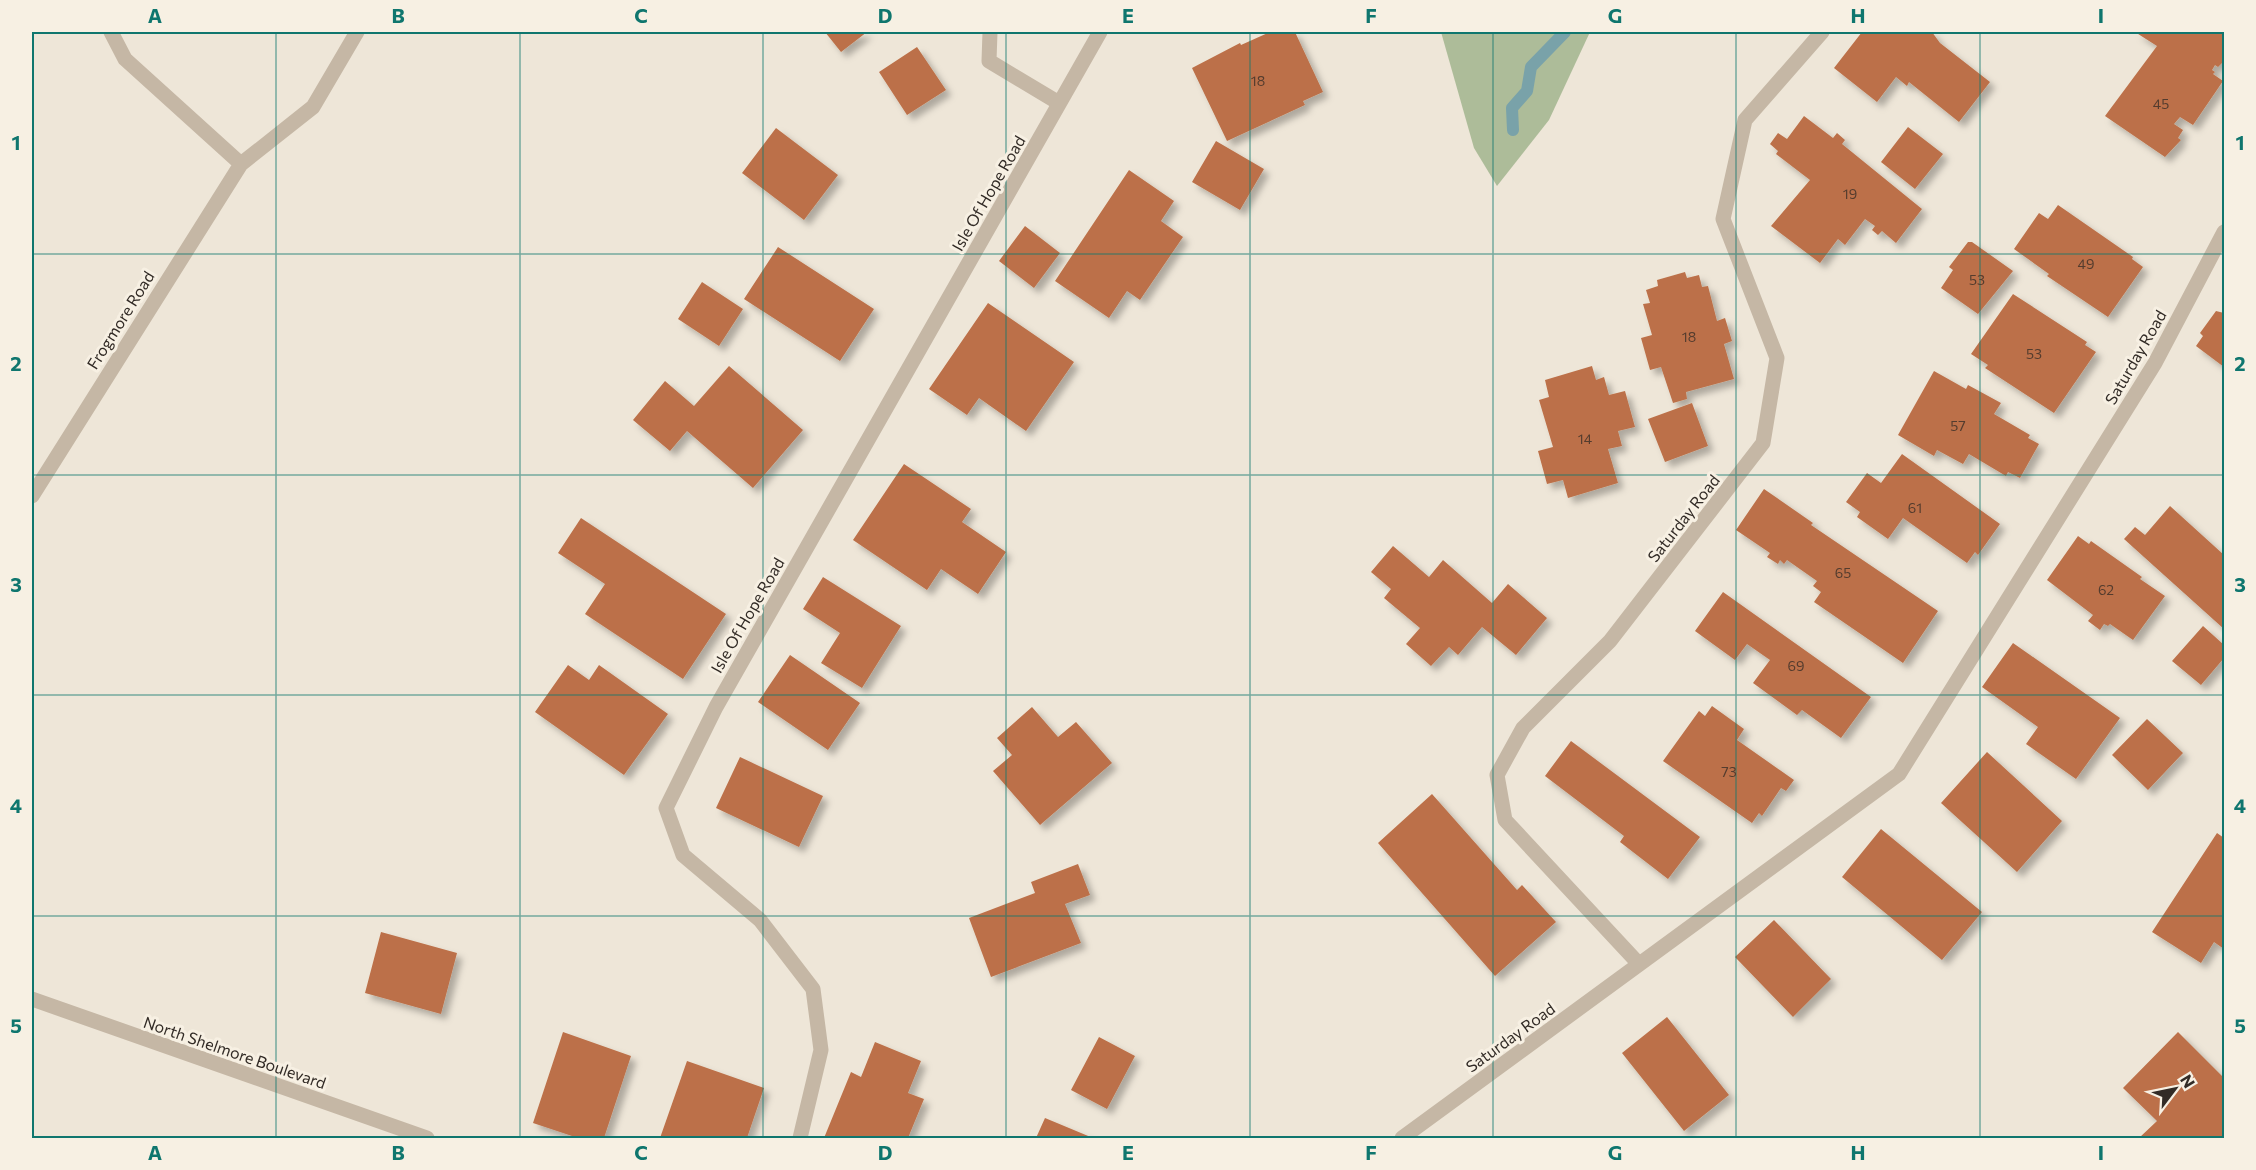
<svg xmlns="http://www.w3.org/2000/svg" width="2256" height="1170" font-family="Commissioner,sans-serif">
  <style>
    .green { fill: #adbc99 }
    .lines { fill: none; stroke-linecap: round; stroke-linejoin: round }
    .stream { stroke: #79a2a9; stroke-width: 12 }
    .building { fill: #bc7048; filter: url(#shadow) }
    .minor { stroke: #c5b7a5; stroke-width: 15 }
    .grid { fill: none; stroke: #0f766e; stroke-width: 1.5; stroke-opacity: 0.55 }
    .labels { text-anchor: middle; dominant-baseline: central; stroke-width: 6; stroke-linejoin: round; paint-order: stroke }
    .number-label { font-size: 14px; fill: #543c2e }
    .street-label { font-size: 16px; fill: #322b26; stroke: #f7f0e3 }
    .neatline { fill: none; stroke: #0f766e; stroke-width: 2 }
    .grid-label { font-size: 20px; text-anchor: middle; font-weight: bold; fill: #0f766e }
  </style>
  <defs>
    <filter id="shadow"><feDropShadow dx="5.5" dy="5.5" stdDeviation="3" flood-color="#0004"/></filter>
  </defs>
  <rect width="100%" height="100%" fill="#eee6d8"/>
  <path class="green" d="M1441,32H1590L1549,120L1497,186L1474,148Z"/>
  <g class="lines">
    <path class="stream" d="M1513,130L1512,108L1527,91L1531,67L1565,32"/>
  </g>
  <path class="building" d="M825,32H867L841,52Z
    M1270,32L1273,34L1295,32L1323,92L1303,101L1305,105L1227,141L1192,68L1240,43L1241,45Z
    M1862,32H1932L1940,43L1990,82L1959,122L1909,82L1907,86L1896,77L1877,102L1834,68Z
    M2135,32H2224V61L2218,67L2215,65L2212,70L2215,72L2213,74L2223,81L2193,125L2180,117L2174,124L2183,130L2178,138L2181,140L2165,157L2105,116L2157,46Z
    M917,47L946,90L907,115L879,72Z
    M1804,116L1833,138L1837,133L1845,140L1842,144L1922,209L1896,243L1882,231L1878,235L1872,230L1875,226L1865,219L1845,245L1838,239L1820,263L1771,226L1810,180L1776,154L1778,151L1770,144L1778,133L1787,139Z
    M1908,127L1943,154L1915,189L1881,162Z
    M776,128L838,175L804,220L742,173Z
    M1216,141L1264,169L1240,210L1192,182Z
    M1129,170L1174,201L1161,221L1183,237L1140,300L1127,291L1109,318L1055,281Z
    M2058,205L2133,257L2132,259L2143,267L2108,317L2047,276L2049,274L2014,249L2039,213L2048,219Z
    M1025,226L1060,253L1034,288L999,261Z
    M1968,242H1972L2013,271L1978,314L1941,288L1953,270L1949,267Z
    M778,247L874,309L840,361L744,299Z
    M1685,272L1687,278L1699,275L1702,287L1708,286L1717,321L1725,318L1732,341L1724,344L1734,379L1686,392L1687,399L1673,403L1661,367L1650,370L1641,338L1652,335L1643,304L1650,303L1646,290L1658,286L1657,280Z
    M702,282L743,309L719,346L678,319Z
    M2013,294L2087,342L2085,345L2096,352L2054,413L1985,368L1988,365L1971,354Z
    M988,303L1074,362L1026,431L979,398L967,415L929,389Z
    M2216,311L2224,313V367L2196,346L2203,336L2200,333Z
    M729,366L803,430L753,488L687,431L670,451L633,420L665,381L694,406Z
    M1592,366L1596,380L1604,377L1609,395L1625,391L1635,427L1618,431L1622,446L1608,449L1618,483L1568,498L1563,480L1547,484L1538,451L1553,447L1539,400L1549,397L1545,380Z
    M1934,371L1966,389L1968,385L2001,403L1994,414L2030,435L2028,438L2039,444L2020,478L2008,472L2006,476L1969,454L1963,464L1937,450L1934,456L1898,435Z
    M1692,403L1708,446L1665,462L1648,419Z
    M1902,454L2000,524L1978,555L1975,552L1967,563L1903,518L1888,539L1857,517L1860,512L1846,502L1867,473L1881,483Z
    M904,464L971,509L962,522L1006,552L978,594L941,569L927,590L853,540Z
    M1764,489L1813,523L1811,525L1938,611L1903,663L1814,602L1821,592L1813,586L1817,581L1787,560L1784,564L1780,560L1778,564L1767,557L1770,553L1736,530Z
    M2170,506L2224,555V629L2124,539L2135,527L2145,535Z
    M581,518L726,614L683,679L585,614L605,584L558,553Z
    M2078,536L2089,544L2091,541L2142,577L2140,579L2165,596L2133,640L2110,624L2108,626L2104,624L2100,630L2088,621L2093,615L2047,580Z
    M1393,546L1429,577L1443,560L1492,603L1508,584L1547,618L1516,655L1482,627L1458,655L1449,647L1431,666L1406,644L1420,628L1384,598L1391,589L1371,572Z
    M823,577L901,626L862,688L821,663L840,633L803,609Z
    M1723,592L1871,697L1841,738L1802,710L1797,715L1753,683L1770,660L1747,644L1735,660L1695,631Z
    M2203,626L2224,645V658L2201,685L2172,661Z
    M2013,643L2120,718L2076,779L2026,744L2038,727L1982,687Z
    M790,655L860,703L828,750L758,702Z
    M568,665L589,680L599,665L668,714L624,775L535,712Z
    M1712,706L1744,729L1737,740L1794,780L1786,791L1781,788L1762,816L1759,813L1752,823L1663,761L1699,711L1705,716Z
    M1032,707L1058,737L1076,722L1112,763L1040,825L993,771L1012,755L997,738Z
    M2147,719L2183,753L2148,790L2112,755Z
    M1571,741L1700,837L1668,879L1620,842L1624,836L1545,776Z
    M1987,752L2062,821L2017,872L1941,803Z
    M740,757L823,796L799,847L716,808Z
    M1432,794L1517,890L1522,885L1556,922L1495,976L1378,843Z
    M1881,829L1982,912L1942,960L1842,877Z
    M2217,833L2224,838V949L2214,942L2201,963L2152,932Z
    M1078,864L1090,895L1065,904L1081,943L991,977L969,918L1035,893L1031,882Z
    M1774,920L1831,979L1793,1017L1735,957Z
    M381,932L457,953L441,1014L365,993Z
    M1667,1017L1729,1095L1684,1131L1622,1053Z
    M563,1032L631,1056L604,1138H578L533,1123Z
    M2178,1032L2224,1078V1138H2139L2157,1121L2123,1088Z
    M1099,1037L1135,1056L1107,1109L1071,1090Z
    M875,1042L921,1061L908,1093L924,1099L908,1138H824L851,1072L861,1077Z
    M687,1061L764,1088L747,1138H660Z
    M1045,1118L1093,1138H1036Z"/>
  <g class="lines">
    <path class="minor" d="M111,32L125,59L241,164
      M990,32L989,61L1059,103
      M32,496L241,164L313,107L357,32
      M1639,964L1505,820L1497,775L1523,728L1610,641L1763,443L1777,358L1723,219L1745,120L1822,32
      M32,999L427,1138
      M800,1138L821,1050L813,989L760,920L683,855L666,808L716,707L1100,32
      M1402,1138L1899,774L2155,363L2224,232"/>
  </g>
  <path class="grid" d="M276,32V1138M520,32V1138M763,32V1138M1006,32V1138M1250,32V1138M1493,32V1138M1736,32V1138M1980,32V1138M32,254H2224M32,475H2224M32,695H2224M32,916H2224"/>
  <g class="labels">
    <g class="number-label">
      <text x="1258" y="80">18</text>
      <text x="2161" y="103">45</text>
      <text x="1850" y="193">19</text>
      <text x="2086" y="263">49</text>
      <text x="1977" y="279">53</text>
      <text x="1689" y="336">18</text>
      <text x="2034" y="353">53</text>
      <text x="1958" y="425">57</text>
      <text x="1585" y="438">14</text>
      <text x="1915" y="507">61</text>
      <text x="1843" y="572">65</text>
      <text x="2106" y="589">62</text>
      <text x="1796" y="665">69</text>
      <text x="1729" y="771">73</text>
    </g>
    <g class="street-label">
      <text transform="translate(988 193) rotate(-60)">Isle Of Hope Road</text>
      <text transform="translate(120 320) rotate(-58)">Frogmore Road</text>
      <text transform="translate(2135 357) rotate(-60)">Saturday Road</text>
      <text transform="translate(1683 518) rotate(-52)">Saturday Road</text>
      <text transform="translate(747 615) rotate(-60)">Isle Of Hope Road</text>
      <text transform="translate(1510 1037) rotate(-36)">Saturday Road</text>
      <text transform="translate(235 1052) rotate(19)">North Shelmore Boulevard</text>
    </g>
  </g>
  <rect width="2256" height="1170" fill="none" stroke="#f7f0e3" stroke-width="66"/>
  <g transform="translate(2175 1089) rotate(58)" stroke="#f7f0e3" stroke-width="4.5" paint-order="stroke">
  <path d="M0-4.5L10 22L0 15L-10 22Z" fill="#322b26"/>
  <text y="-9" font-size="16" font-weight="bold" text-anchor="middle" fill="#322b26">N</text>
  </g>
  <rect x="33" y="33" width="2190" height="1104" class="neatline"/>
  <g class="grid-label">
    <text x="155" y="23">A</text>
    <text x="398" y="23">B</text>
    <text x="641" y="23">C</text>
    <text x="885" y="23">D</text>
    <text x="1128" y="23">E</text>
    <text x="1371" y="23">F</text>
    <text x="1615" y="23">G</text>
    <text x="1858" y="23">H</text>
    <text x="2101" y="23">I</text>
    <text x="16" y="150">1</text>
    <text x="2240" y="150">1</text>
    <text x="16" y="371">2</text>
    <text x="2240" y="371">2</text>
    <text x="16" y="592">3</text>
    <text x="2240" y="592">3</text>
    <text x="16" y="813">4</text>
    <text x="2240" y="813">4</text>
    <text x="16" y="1033">5</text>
    <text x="2240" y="1033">5</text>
    <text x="155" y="1160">A</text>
    <text x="398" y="1160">B</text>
    <text x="641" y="1160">C</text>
    <text x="885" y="1160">D</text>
    <text x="1128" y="1160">E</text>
    <text x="1371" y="1160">F</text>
    <text x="1615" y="1160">G</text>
    <text x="1858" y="1160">H</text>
    <text x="2101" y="1160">I</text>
  </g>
</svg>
